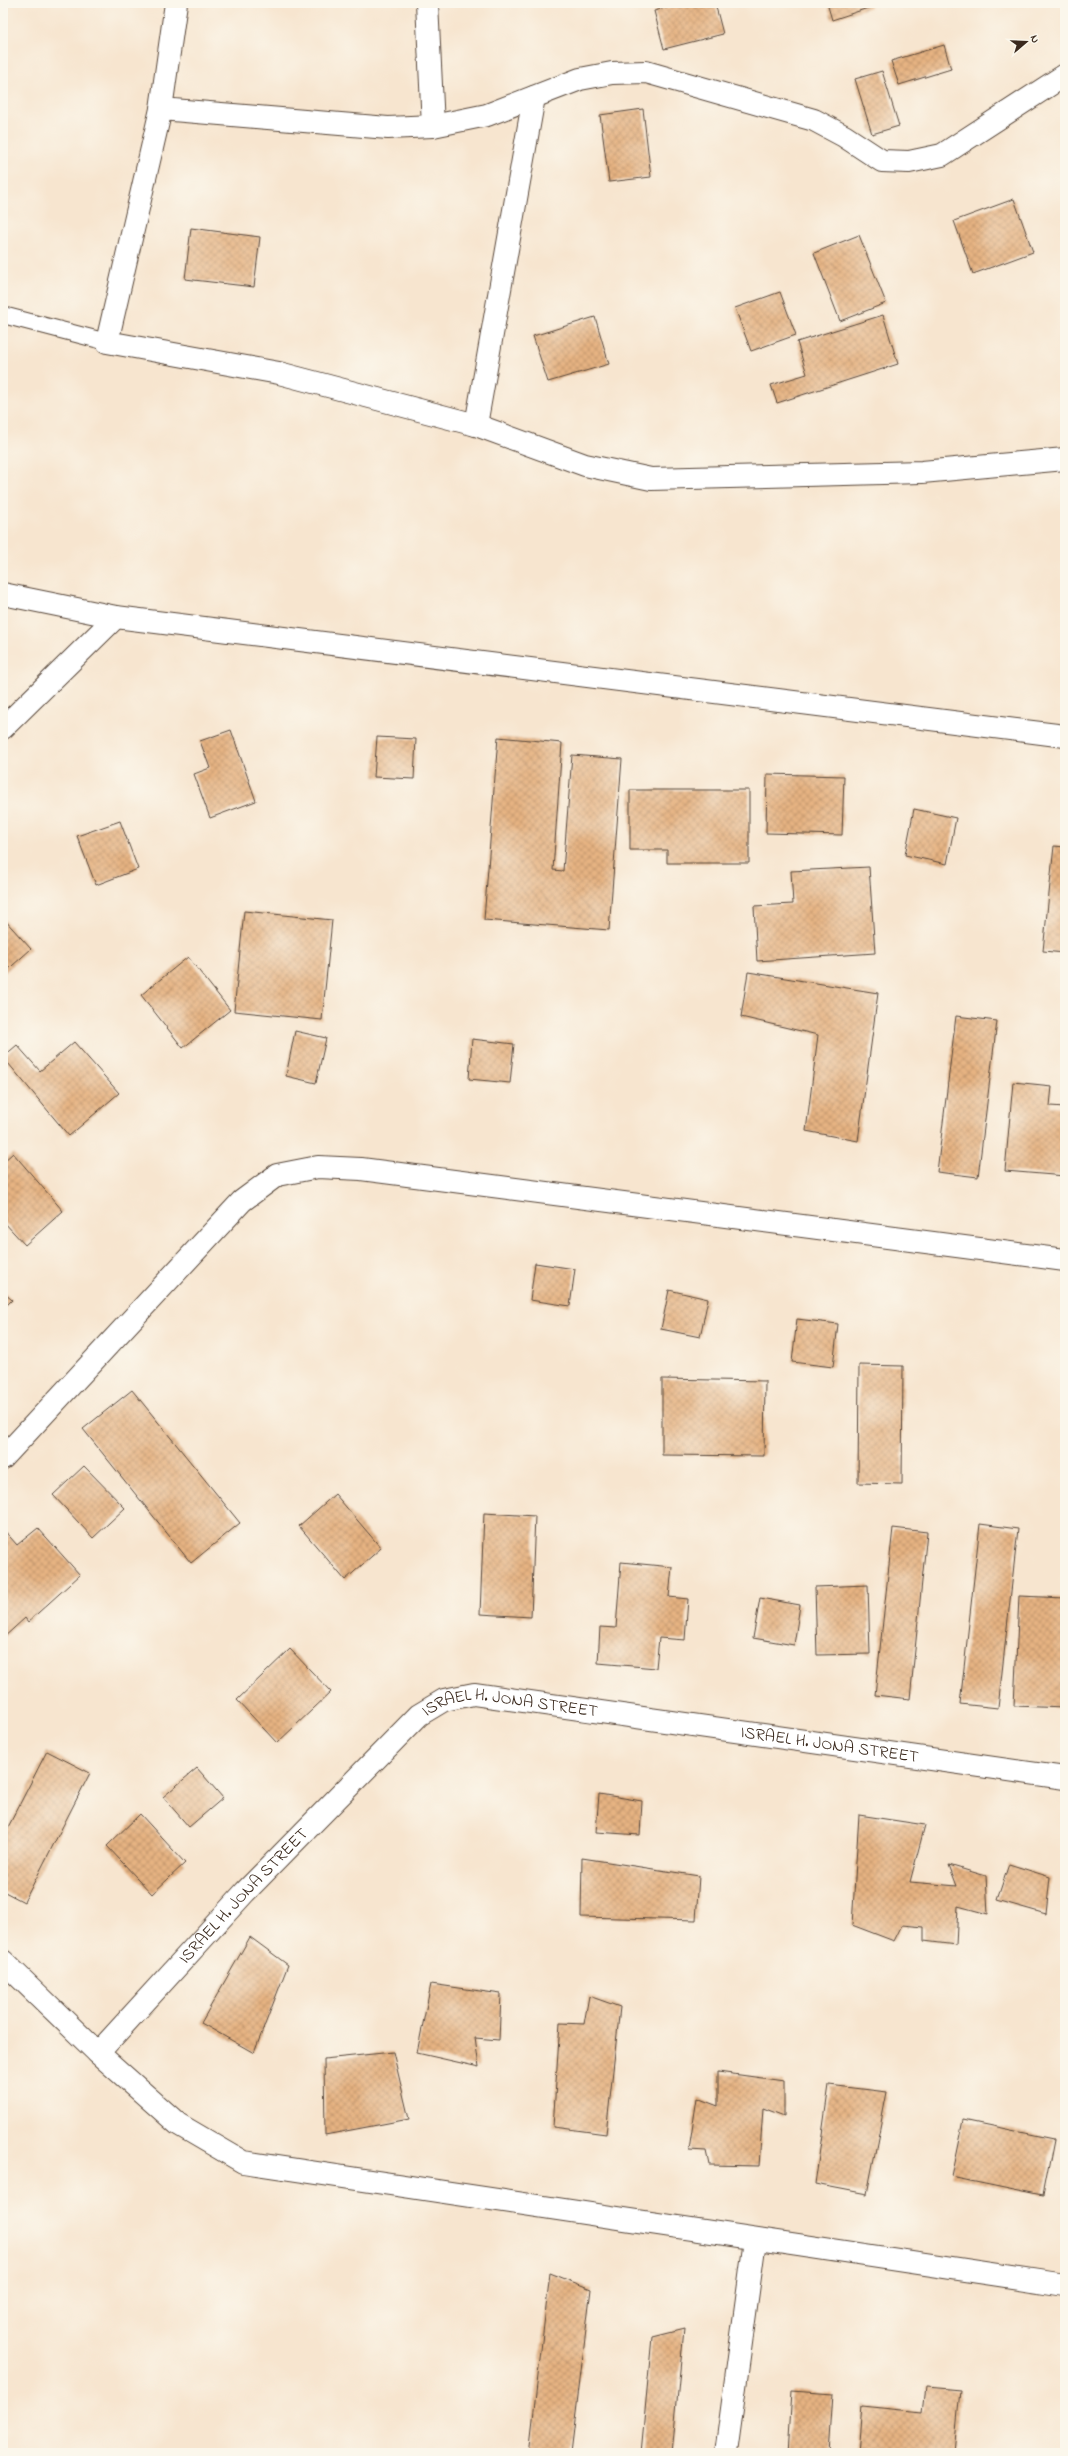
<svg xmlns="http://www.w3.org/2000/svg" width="1068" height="2456" font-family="'Indie Flower',sans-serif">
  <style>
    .building { fill: url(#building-cross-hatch) }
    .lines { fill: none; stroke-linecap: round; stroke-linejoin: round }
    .service-casing { stroke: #574639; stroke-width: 18 }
    .minor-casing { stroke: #574639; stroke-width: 24 }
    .tertiary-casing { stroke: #574639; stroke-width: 24 }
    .service { stroke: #fff; stroke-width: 16 }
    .minor { stroke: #fff; stroke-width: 22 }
    .tertiary { stroke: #fff; stroke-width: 22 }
    .labels { text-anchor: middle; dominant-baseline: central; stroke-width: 4; stroke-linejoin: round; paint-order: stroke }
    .street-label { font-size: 17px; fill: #3b2a1e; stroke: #fbf7ec }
  </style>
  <defs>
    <pattern id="building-cross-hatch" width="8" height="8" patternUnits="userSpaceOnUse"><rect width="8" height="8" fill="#e6b382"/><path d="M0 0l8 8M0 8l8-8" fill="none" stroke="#bc926a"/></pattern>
  </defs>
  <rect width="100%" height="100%" fill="#fbf7ec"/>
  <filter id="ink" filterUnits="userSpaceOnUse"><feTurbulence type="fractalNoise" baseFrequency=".025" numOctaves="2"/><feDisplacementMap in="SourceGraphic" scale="8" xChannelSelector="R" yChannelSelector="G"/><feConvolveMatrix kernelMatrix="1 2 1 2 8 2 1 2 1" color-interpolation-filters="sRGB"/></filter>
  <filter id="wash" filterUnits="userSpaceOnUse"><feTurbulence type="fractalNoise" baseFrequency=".012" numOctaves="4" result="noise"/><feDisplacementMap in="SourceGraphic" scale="16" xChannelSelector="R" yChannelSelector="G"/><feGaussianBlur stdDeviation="0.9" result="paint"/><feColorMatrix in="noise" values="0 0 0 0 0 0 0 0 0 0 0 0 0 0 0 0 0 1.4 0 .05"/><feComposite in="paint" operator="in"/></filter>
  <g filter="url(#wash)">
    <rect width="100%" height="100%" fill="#f7e5cf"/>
    <g id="blocks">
      <path class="building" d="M685,3H715L723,34L664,49L654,11Z
        M827,3H870L871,7L832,20Z
        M944,45L951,69L899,85L891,61Z
        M882,71L899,126L872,134L855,79Z
        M643,109L651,177L609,182L600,115Z
        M1014,199L1033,252L973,274L954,221Z
        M191,228L260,237L254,287L185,279Z
        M859,235L886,303L840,321L814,253Z
        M780,292L796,335L751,351L735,308Z
        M883,315L898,364L777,403L771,385L807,374L797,342Z
        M595,317L609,364L548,382L533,336Z
        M231,730L256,801L210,818L194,774L210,768L200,741Z
        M377,737L416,739L414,779L374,777Z
        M498,737L562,743L553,870L563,871L572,755L622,759L609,930L484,920Z
        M767,774L844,776L842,835L766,833Z
        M630,790H749V863H667V850H630Z
        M914,809L956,818L947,864L905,855Z
        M120,821L138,869L96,885L77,836Z
        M1054,846L1065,847V953L1043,951Z
        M869,867L875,953L757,961L754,906L793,904L791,871Z
        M244,911L332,920L322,1020L234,1011Z
        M3,918L31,949L3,974Z
        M188,957L230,1010L183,1048L141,995Z
        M748,972L878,993L858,1141L806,1131L818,1035L741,1017Z
        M956,1016L997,1021L978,1177L937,1172Z
        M295,1031L326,1038L316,1083L286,1076Z
        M472,1039L514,1044L510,1083L469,1079Z
        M74,1042L119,1093L69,1136L3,1057L17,1045L40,1071Z
        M1013,1082L1052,1086L1050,1106L1065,1107V1176L1005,1171Z
        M13,1153L63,1211L25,1245L3,1221V1162Z
        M535,1263L575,1269L570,1306L530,1300Z
        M669,1290L708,1299L700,1337L661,1329Z
        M3,1292L12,1300L3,1309Z
        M797,1319L838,1324L833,1367L792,1362Z
        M859,1365L903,1366L902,1484L858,1483Z
        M662,1379L765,1381L764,1456L662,1455Z
        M132,1390L240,1523L191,1563L83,1429Z
        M84,1466L125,1508L93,1538L53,1495Z
        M335,1494L381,1548L345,1580L299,1526Z
        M484,1513L535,1516L531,1617L480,1614Z
        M980,1524L1018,1529L998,1708L960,1704Z
        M38,1528L80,1575L28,1622L25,1618L3,1638V1529L17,1545Z
        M893,1528L927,1532L910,1699L875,1695Z
        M621,1562L672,1567L669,1597L688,1599L685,1640L659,1638L656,1668L598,1663L600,1627L616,1628Z
        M868,1585L870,1654L817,1655L815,1587Z
        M1019,1596L1065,1598V1708L1014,1706Z
        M760,1598L800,1605L794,1645L753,1638Z
        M290,1649L331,1692L277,1743L237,1700Z
        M47,1751L90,1773L24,1902L3,1891V1837Z
        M197,1768L223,1798L189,1827L163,1797Z
        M599,1794L642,1801L640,1835L596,1832Z
        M140,1814L185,1863L152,1894L107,1846Z
        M859,1815L925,1825L910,1882L957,1886L949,1865L986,1876L988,1914L958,1906L956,1945L924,1941V1927L902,1925L894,1941L852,1925Z
        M582,1858L699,1876L696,1920L581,1917Z
        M1009,1864L1050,1877L1046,1914L997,1900Z
        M250,1937L288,1965L254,2053L201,2023Z
        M431,1984L501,1994L499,2040L475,2038L479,2067L417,2053Z
        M589,1996L620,2007L606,2134L553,2127L560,2023L584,2024Z
        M393,2052L409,2119L325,2135L324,2059Z
        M718,2072L784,2081V2116L763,2108L759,2166L709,2165L706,2151L689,2150L697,2098L718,2106Z
        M829,2085L887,2092L867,2194L815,2184Z
        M963,2120L1054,2139L1043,2196L951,2177Z
        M550,2273L591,2289L571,2453H529Z
        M684,2329L672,2453H641L652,2337Z
        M926,2387L960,2390L954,2453H858L862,2406L923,2412Z
        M792,2391L833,2394L829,2453H788Z"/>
    </g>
  </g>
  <g filter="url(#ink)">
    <use href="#blocks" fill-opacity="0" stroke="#574639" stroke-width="1"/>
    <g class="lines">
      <g class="service-casing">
        <path id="service" d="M3,315L107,342"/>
      </g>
      <g class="minor-casing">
        <g id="minor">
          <path d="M176,3L161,109L107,342L279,373L476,425L585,465L651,479L922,472L1065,459"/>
          <path d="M427,3L433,126"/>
          <path d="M161,109L388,128L433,126L487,115L580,79L612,73L646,72L814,120L844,136L882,161L909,162L942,155L1065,75"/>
          <path d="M476,425L534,97"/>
          <path d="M3,728L116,617"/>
          <path d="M3,1458L242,1201L277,1175L318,1167L361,1169L1065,1260"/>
          <path d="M3,1961L98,2053L178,2124L243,2162L1065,2285"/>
          <path id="s1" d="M98,2053L245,1892L419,1715L444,1700L474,1694L1065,1778"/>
          <path d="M726,2453L755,2240"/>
        </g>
      </g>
      <g class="tertiary-casing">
        <path id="tertiary" d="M3,594L116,617L1065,736"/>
      </g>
      <use href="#service" class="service"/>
      <use href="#minor" class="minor"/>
      <use href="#tertiary" class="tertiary"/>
    </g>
  </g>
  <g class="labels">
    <g class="street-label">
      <text stroke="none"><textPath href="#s1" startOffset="561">ISRAEL H. JONA STREET</textPath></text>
      <text stroke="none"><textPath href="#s1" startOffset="885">ISRAEL H. JONA STREET</textPath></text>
      <text stroke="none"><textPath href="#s1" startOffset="214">ISRAEL H. JONA STREET</textPath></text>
    </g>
  </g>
  <rect width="1068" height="2456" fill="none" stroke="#fbf7ec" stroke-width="16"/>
  <g transform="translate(1026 42) rotate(71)" stroke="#fbf7ec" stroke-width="3" paint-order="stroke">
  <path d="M0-3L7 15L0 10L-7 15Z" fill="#3b2a1e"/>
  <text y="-6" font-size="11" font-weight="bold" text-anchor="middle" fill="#3b2a1e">N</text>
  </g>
</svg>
